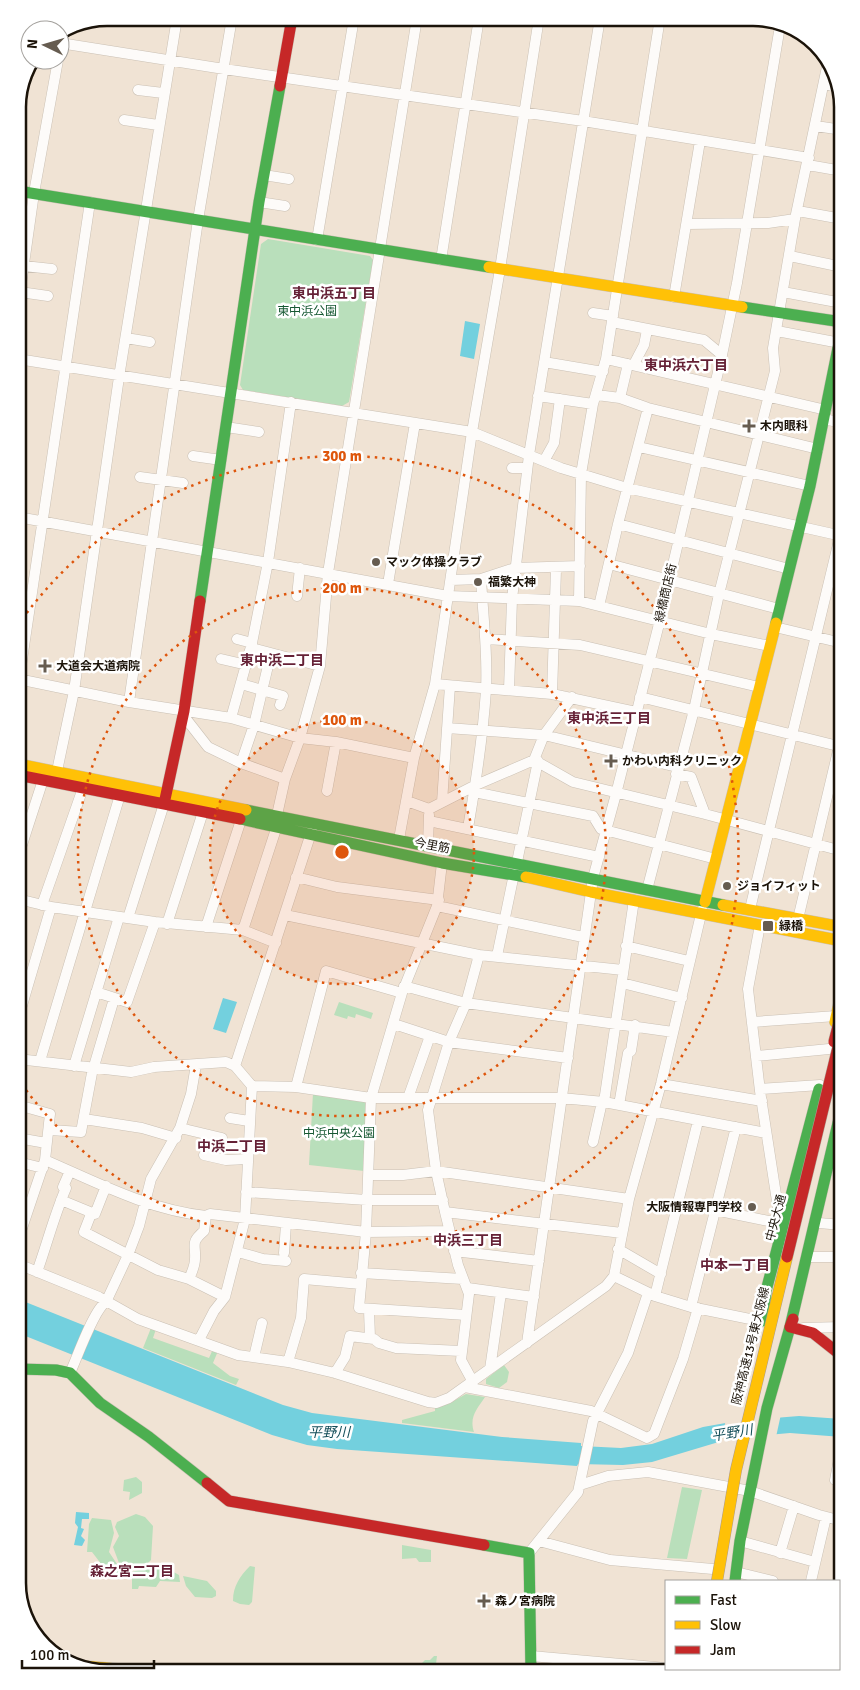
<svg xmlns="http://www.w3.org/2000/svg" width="860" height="1690" font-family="Signika,'Noto Sans JP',sans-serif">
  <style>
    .green { fill: #b9dfbb }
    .water { fill: #73d0de }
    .pier { fill: #f0e3d4 }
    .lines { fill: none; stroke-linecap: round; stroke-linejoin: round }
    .street-casing { stroke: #cac0b4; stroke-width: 11 }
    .fast-casing { stroke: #cac0b4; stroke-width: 12 }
    .slow-casing { stroke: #cac0b4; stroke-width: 12 }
    .jam-casing { stroke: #cac0b4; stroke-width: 12 }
    .street { stroke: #fdfbf9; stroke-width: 10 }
    .fast { stroke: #4caf50; stroke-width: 11 }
    .slow { stroke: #ffc107; stroke-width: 11 }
    .jam { stroke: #c62828; stroke-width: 11 }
    .slow-bridge-casing { stroke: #ad9c90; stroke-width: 12; stroke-linecap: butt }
    .jam-bridge-casing { stroke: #ad9c90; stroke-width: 12; stroke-linecap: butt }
    .slow-bridge { stroke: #ffc107; stroke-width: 11 }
    .jam-bridge { stroke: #c62828; stroke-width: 11 }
    .ring { fill: none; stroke: #de560c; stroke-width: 2.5; stroke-dasharray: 2.5 5 }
    .poi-dot { fill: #665c50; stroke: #fff; stroke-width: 2 }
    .labels { text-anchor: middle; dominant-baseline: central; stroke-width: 5; stroke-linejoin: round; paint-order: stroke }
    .park-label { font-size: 12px; fill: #155732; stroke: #fff }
    .poi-label { font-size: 12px; font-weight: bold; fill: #1b1309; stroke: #fff; text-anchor: start }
    .street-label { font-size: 12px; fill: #1b1309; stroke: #fff }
    .neighbourhood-label { font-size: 14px; font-weight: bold; fill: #652136; stroke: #fff }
    .water-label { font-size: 14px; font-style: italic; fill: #144e59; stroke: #fff }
    .rim { fill: none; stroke: #1b1309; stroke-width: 2.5 }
    .centre { fill: #de560c; stroke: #fff; stroke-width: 2.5 }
    .ring-label { font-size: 15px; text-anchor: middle; font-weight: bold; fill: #de560c; stroke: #fff; stroke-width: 5; stroke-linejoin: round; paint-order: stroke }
  </style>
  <rect width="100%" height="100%" fill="#f0e3d4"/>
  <path class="green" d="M268,239L370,256L373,260L349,402L342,406L243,390L240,385L261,244Z
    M339,1002L373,1013L371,1019L356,1014L355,1018L348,1016L347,1019L334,1015Z
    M313,1093L367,1099L364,1171L309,1165Z
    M151,1328L156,1329L153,1338L209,1358L213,1349L218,1351L213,1363L230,1376L239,1379L236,1385L143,1348Z
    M504,1365L509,1372L507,1382L499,1388L486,1384V1379Z
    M466,1394L485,1397C477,1409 469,1417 474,1432L402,1423V1420L435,1411V1407L450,1403Z
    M136,1477L142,1482V1493L129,1500L130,1492L123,1491L124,1480Z
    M682,1487L702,1490L687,1559L667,1558Z
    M136,1514L145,1517L153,1526L151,1560C142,1570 130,1572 119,1563L113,1547L119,1536L115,1527L117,1522Z
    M92,1518L111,1520L114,1533L109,1552L119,1567L130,1573L129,1579L112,1578L92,1552H87L89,1524Z
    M402,1545L431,1550V1562H419L416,1558L402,1559Z
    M161,1565L179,1575L180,1582L160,1581L156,1587L139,1586L138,1589H132V1572L152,1566L156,1569Z
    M250,1566L255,1567L252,1602L249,1605L240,1604L233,1601C233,1586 240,1576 250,1566Z
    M183,1576L207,1581L216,1591V1596L212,1598L195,1597L186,1586Z
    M434,1656H437L435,1672H404L405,1666H419L425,1660H430Z"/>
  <path class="water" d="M465,321L480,324L474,359L460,356Z
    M223,998L237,1002L226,1033L213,1029Z
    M18,1299L283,1405L312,1413L502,1437L581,1443V1446L621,1448L652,1444L703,1427L737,1421L799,1416L842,1419V1437L790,1433L732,1438L652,1462L623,1465L578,1464L577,1466L337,1449L307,1445L272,1435L18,1333Z
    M76,1512L89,1513V1519H82L81,1528L84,1529L81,1536L85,1540L82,1546L74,1545L78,1527L75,1523Z"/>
  <path class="pier" d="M781,1414L776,1437L720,1443L726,1420Z"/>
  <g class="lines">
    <g class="street-casing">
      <path id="street" d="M60,43L224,69L583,121L809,158
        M60,48L63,31
        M824,84L838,87
        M138,90L163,93
        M124,120L158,125
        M816,126L842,130
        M808,165L842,171
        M264,175L289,179
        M259,202L285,206
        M798,211L842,219
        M687,224L768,223L795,219
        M317,240L354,18
        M790,256L842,267
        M441,260L479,18
        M24,266L52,269
        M20,292L48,296
        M783,292L842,303
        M674,297L700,141
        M18,306L34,193L58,60
        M593,313L613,316
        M612,322L704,340L722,355
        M777,331L840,343
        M126,338L150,342
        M18,359L472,432L561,468L627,488L842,536
        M606,359L826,410
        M544,362L603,372
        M634,364L644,345L647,330
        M597,395L620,398L648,408L818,449
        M538,396L593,404
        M620,398L628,364
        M824,419L842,423
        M226,427L259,432
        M639,447L810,486
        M193,456L221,460
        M544,461L554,443L560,399
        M512,468H527
        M140,477L183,483
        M18,517L448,596L579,601L711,634L770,646
        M618,524L789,569
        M609,564L779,609
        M451,580L481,579L515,568L580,566
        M388,584L415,423
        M297,596L300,568
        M579,601L581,474L593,404L606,359L660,18
        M599,606L618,524L648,408
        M775,627L842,643
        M237,639L252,643
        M486,639L580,645L759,687
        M251,648L320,666
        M221,659L247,665
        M18,679L129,702L231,718L300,738L336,742L414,758
        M19,680L90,202
        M241,684L283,696L280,705
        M435,684L552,694L636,712
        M509,690L512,599L529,455L600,18
        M552,694L556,569
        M640,697L842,747
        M129,702L198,220L232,18
        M183,715L208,747L241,763L285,779
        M231,718L252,643L268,562L291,402
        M447,728L544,735L677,767
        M534,760L544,735L572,697
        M241,763L254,725L271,653
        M57,771L74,691L119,377L177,18
        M676,774L691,777L705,814
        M327,791L336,742
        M474,792L593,816L601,829L716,859
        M407,801L429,809L476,785L534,760L573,782L705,814L842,851
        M442,802L450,686
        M429,821L599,857
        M468,828C476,782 483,736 486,690C488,653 483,616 481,579
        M399,839L414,758L435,684L472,432L500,269L539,18
        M428,845L429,815
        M18,857L43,780
        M517,862L538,761
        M442,863L437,906L402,993L371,1098L366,1232L359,1308L466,1315
        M296,877L337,887L439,900
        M647,890L694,710L719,594L775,371L773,348L795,219L828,62
        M18,899L51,907L155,922L243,930L276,943
        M42,905L83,788
        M437,906L583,937
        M750,909L842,528
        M285,915L479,955L466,1003L449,1042L428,1110L436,1171L445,1212L458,1265L469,1294L461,1360L473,1382
        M128,918L164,804
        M798,919L842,734
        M167,924L203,812
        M760,925L748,989L760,1091L779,1214L784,1226
        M206,927L241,820
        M243,930L277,826V815L285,779L300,738L320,666L328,573L417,18
        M626,946L689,961
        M479,955L623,970
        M497,956L514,874
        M622,983L682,998
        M404,986L466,1003L673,1032
        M96,992L127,1002L155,922
        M18,1019L51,907
        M752,1022L836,1016
        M394,1024L449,1042L568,1058
        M757,1056L829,1049
        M18,1059L131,1072L154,1067L226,1062L235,1066L252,1086L245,1219L225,1297L214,1311L199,1340
        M40,1061L120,795
        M74,1066L119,917
        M235,1066L312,830
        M661,1084L762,1101
        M252,1086L296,1087L371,1098H561L604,1102L766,1133
        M296,1087L326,971L402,993
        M760,1089L820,1085
        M408,1098L430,1036
        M604,1102L634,900
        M619,1105L628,1053L631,1051L635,1025
        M230,1118L249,1121
        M84,1119L142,1128L176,1138
        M180,1128L222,1138V1145L248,1147
        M50,1130L81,1132L92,1073L114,999
        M18,1138L46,1143
        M593,1142L602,1102
        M204,1155L226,1160L248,1159
        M45,1160C98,1183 149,1210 206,1216L210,1214L366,1232L449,1231
        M18,1162L43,1168
        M368,1175H403L436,1171L629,1199
        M246,1192L367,1200H443
        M61,1200L95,1214L106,1186
        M715,1210L773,1222L779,1214
        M445,1212L622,1233
        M91,1214L84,1232L158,1270L189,1279L225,1297
        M819,1223L842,1225
        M18,1240L45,1160L50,1114L18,1105
        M618,1249L661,1274
        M454,1251L539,1261
        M238,1252L263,1259L286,1261
        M284,1253L286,1224
        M810,1257H842
        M18,1264L99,1297L138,1319L238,1355L288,1362L335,1373L428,1402L436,1403L449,1398L606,1286L614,1276L629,1199L661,1084L702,910
        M37,1272C47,1244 54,1216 66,1188L63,1187L70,1171
        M361,1273L463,1279
        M614,1276L655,1296L691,1307L770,1323
        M189,1279C192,1272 195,1266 195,1259C196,1244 190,1243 204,1231L206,1216
        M468,1288L534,1297
        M655,1296L698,1121
        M691,1307L736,1127
        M369,1310L370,1338
        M803,1328L842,1327
        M527,1343L593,878L616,794L660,620L722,355L737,283L780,26
        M254,1357L262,1323
        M288,1362L301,1318L304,1279L361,1284
        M490,1369L501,1293
        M70,1373C77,1358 94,1309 106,1302L128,1255L139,1226L151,1179L180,1128L191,1094L196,1065
        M335,1373L345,1357L350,1336L374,1339L379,1343L396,1348L461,1351
        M465,1387L591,1411L647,1438L654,1434L683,1359L698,1308
        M842,1483L835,1480L842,1444
        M580,1485L608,1476L648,1472L750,1491L819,1515L842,1521
        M539,1541L610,1560L713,1569
        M740,1541L815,1562
        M529,1553L578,1492L593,1421L628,1353L648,1293
        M780,1553L794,1506
        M736,1572L773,1581
        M811,1581L826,1517
        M531,1656L711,1672
        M755,1672V1669"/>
    </g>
    <g class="fast-casing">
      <path id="fast" d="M18,191L489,267
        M742,307L842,322
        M200,601L259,202L280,86
        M776,623L810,486L842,328
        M246,810L723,905
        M240,819L442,863L526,877
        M763,1321L766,1291L819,1089
        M18,1369L56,1370L70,1373L100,1403L149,1437L207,1483
        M484,1545L529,1553L531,1672
        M735,1581L740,1541L767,1408L790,1327L842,1106"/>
    </g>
    <g class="slow-casing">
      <path id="slow" d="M489,267L742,307
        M18,764L246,810
        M526,877L591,892L842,941
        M705,902L776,623
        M723,905L842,927
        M835,1022L842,990
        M83,1666L152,1672
        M718,1669V1672"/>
    </g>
    <g class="jam-casing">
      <path id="jam" d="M280,86L292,18
        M18,775L240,819
        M164,804L184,711L200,601
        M793,1319L790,1327L813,1333L842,1356
        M207,1483L229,1501L484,1545"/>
    </g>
    <use href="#street" class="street"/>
    <use href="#fast" class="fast"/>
    <use href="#slow" class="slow"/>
    <use href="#jam" class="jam"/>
    <g class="slow-bridge-casing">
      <path id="slow-bridge" d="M717,1581L736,1470L787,1257"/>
    </g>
    <g class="jam-bridge-casing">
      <path id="jam-bridge" d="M834,1042L842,1011
        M787,1257L842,1031
        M707,1669V1672"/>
    </g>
    <use href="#slow-bridge" class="slow-bridge"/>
    <use href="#jam-bridge" class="jam-bridge"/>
  </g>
  <circle cx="342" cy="852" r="132" fill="#de560c" fill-opacity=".12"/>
  <g class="ring">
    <circle cx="342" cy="852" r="132"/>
    <circle cx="342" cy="852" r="264"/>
    <path d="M18 625A396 396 0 1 1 18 1079"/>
  </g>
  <g class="poi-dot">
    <path d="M746.5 418.5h5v5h5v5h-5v5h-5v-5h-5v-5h5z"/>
    <circle cx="376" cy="562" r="5"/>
    <circle cx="478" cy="582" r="5"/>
    <path d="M42.5 658.5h5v5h5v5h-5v5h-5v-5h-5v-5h5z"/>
    <path d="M608.5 753.5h5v5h5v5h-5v5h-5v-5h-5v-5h5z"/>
    <circle cx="727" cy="886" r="5"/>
    <rect x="762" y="920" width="12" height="12" rx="2.5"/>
    <circle cx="752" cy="1207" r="5"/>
    <path d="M481.5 1593.5h5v5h5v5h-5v5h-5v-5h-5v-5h5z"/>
  </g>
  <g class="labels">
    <g class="park-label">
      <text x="307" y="311">東中浜公園</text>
      <text x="339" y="1133">中浜中央公園</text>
    </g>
    <g class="poi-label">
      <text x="760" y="426">木内眼科</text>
      <text x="386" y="562">マック体操クラブ</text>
      <text x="488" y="582">福繁大神</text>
      <text x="56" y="666">大道会大道病院</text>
      <text x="622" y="761">かわい内科クリニック</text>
      <text x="737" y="886">ジョイフィット</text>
      <text x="779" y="926">緑橋</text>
      <text x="742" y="1207" text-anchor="end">大阪情報専門学校</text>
      <text x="495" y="1601">森ノ宮病院</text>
    </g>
    <g class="street-label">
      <text transform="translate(666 593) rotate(-77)">緑橋商店街</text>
      <text transform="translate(432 846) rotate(11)">今里筋</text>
      <text transform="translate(776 1218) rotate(-75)">中央大通</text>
      <text transform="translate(751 1346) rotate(-76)">阪神高速13号東大阪線</text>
    </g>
    <g class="neighbourhood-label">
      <text x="334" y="293">東中浜五丁目</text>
      <text x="686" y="365">東中浜六丁目</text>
      <text x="282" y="660">東中浜二丁目</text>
      <text x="609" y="718">東中浜三丁目</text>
      <text x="232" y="1146">中浜二丁目</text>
      <text x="468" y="1240">中浜三丁目</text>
      <text x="735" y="1265">中本一丁目</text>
      <text x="132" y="1571">森之宮二丁目</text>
    </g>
    <g class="water-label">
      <text x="329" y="1432">平野川</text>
      <text transform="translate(732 1433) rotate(-9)">平野川</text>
    </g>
  </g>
  <path d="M0 0H860V1690H0ZM107 26H753A81 81 0 0 1 834 107V1583A81 81 0 0 1 753 1664H107A81 81 0 0 1 26 1583V107A81 81 0 0 1 107 26Z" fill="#fff" fill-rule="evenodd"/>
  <path class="rim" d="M107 26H753A81 81 0 0 1 834 107V1583A81 81 0 0 1 753 1664H107A81 81 0 0 1 26 1583V107A81 81 0 0 1 107 26Z"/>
  <circle cx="342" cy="852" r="8" class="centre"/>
  <g class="ring-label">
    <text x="342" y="461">300 m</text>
    <text x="342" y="593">200 m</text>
    <text x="342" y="725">100 m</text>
  </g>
  <rect x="665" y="1580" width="175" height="90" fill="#ffffff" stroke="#a4a19d"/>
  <rect x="675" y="1596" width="25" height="8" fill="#4caf50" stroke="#a4a19d"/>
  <text x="710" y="1605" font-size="15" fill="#1b1309">Fast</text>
  <rect x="675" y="1621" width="25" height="8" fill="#ffc107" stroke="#a4a19d"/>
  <text x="710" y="1630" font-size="15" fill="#1b1309">Slow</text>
  <rect x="675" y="1646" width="25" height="8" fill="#c62828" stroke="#a4a19d"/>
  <text x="710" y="1655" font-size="15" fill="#1b1309">Jam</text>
  <g transform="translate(45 45) rotate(275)"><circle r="24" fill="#ffffff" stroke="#a4a19d"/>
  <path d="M0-4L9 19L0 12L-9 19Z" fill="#665c50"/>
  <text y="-8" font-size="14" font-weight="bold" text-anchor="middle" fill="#1b1309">N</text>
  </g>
  <path d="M22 1660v8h132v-8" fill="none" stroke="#1b1309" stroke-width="2.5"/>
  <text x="30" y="1660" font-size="15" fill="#1b1309" stroke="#ffffff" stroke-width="4" paint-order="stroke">100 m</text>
</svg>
